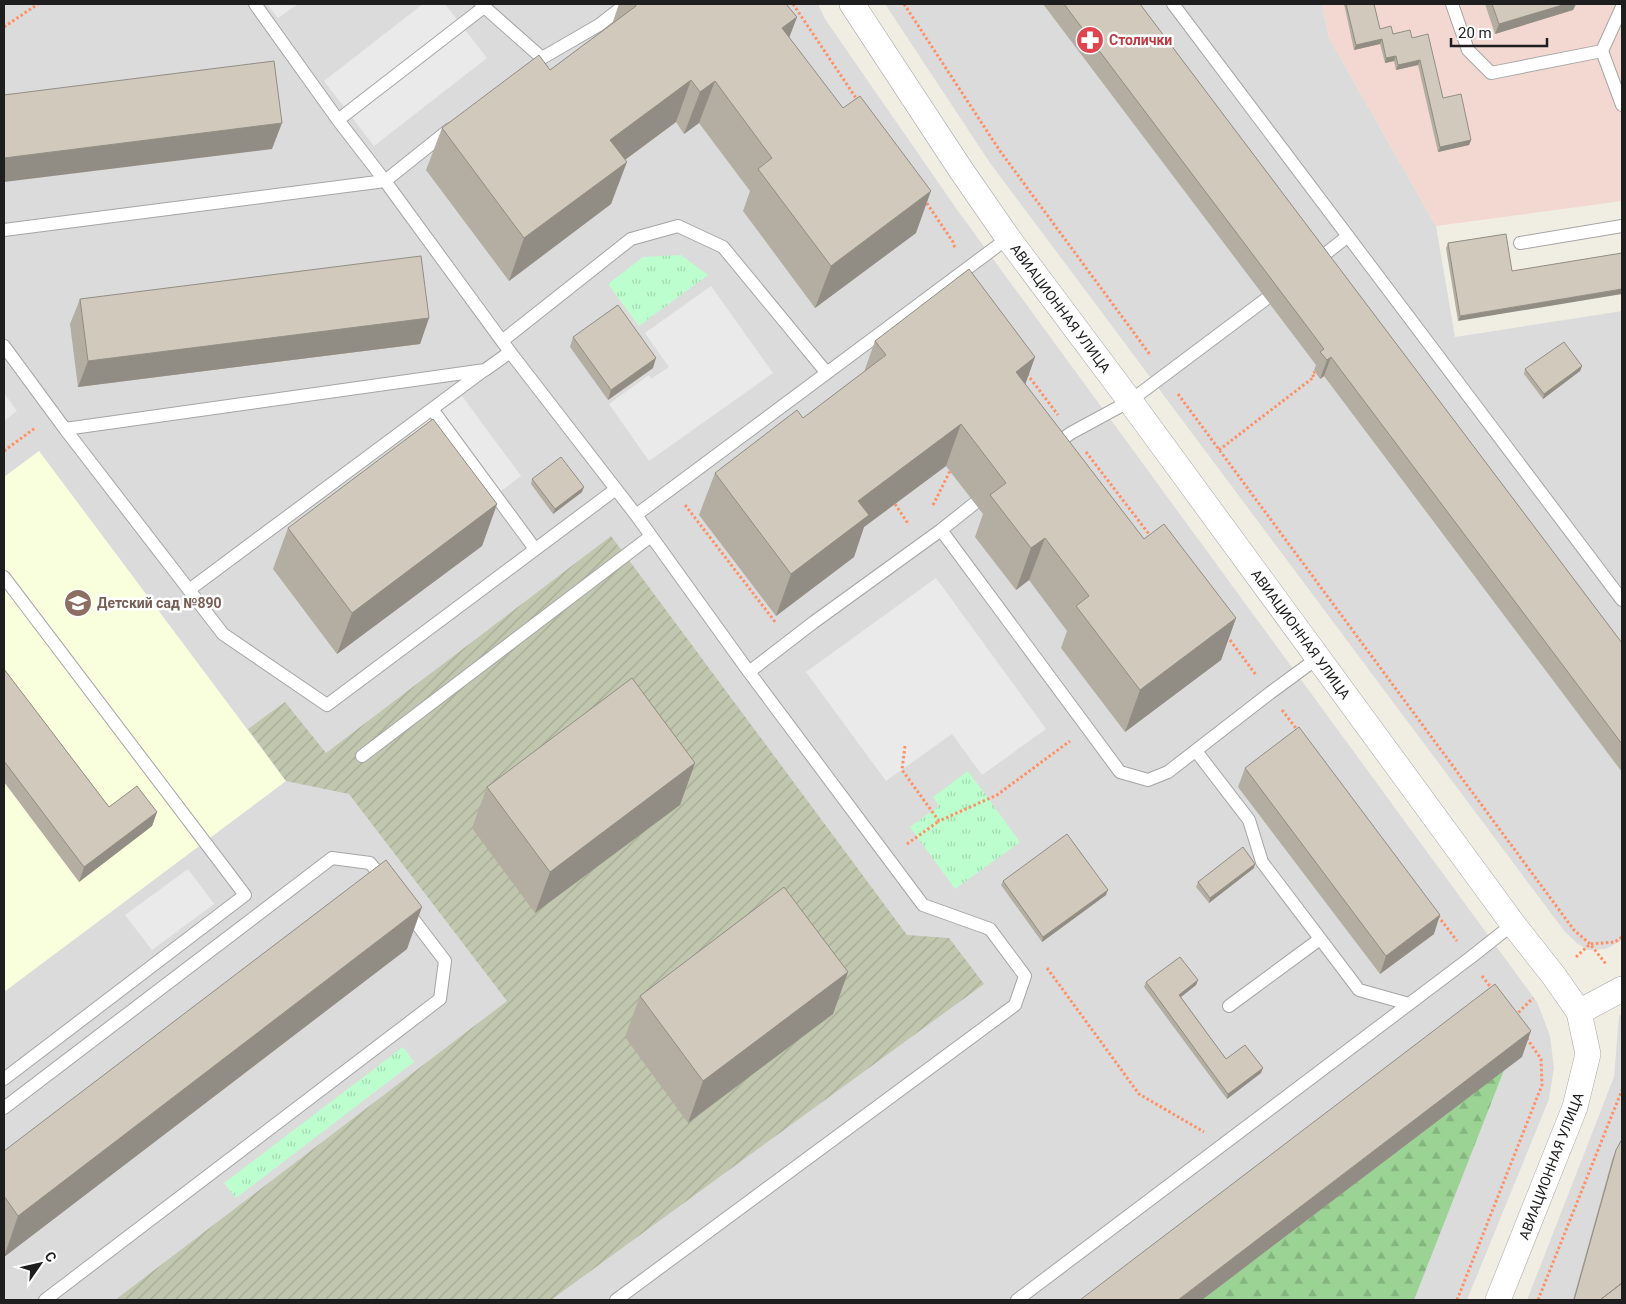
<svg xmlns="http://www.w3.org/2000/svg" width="1626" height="1304" font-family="Roboto,sans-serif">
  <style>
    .residential { fill: #dcdbdb }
    .commercial { fill: #f3d8d1 }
    .education { fill: #f9ffdd }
    .construction { fill: url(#construction-furrows) }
    .forest { fill: url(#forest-firs) }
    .park { fill: url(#park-tufts) }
    .parking { fill: #eaeaea }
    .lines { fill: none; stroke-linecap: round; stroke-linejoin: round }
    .service-casing { stroke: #a5a5a5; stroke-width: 14 }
    .minor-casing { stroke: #a5a5a5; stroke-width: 26 }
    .path { stroke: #ff9065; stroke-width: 3; stroke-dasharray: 2.5 2.5; stroke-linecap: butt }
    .service { stroke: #fff; stroke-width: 12 }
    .minor { stroke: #fff; stroke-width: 25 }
    .wall { fill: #b3ada2 }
    .shaded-wall { fill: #928d84 }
    .building { fill: #d0c9bc; stroke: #928d84 }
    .labels { text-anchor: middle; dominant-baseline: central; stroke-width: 5; stroke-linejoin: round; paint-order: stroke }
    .health-label { font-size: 14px; font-weight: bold; fill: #be3a42; stroke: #fff; text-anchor: start }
    .street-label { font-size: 14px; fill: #1e1e1e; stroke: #fff }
    .education-label { font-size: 14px; font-weight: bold; fill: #785e54; stroke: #fff; text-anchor: start }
  </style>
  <defs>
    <pattern id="construction-furrows" width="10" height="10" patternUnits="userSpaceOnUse" patternTransform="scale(1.25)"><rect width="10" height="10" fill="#c1c6ae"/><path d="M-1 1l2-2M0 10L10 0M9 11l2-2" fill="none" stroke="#a5aa95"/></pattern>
    <pattern id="forest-firs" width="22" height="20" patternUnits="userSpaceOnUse" patternTransform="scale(1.25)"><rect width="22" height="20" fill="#9bd394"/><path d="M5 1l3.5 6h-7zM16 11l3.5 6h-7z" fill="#85b57f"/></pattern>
    <pattern id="park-tufts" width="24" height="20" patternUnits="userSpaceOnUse" patternTransform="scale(1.25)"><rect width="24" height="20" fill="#bcfecd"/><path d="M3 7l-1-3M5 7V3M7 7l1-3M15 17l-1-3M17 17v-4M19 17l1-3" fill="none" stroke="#a1d9b0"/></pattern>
  </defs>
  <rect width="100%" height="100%" fill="#f0eee3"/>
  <path class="residential" d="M4,4H818L825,19L958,211L1537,1002L1550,1036L1554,1068L1549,1099L1467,1300H4Z
    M885,4H1322L1329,38L1436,226L1455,337L1622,311V940L1606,949L1588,950L1578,944L1565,932L990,163Z
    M1622,1013V1300H1527L1614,1077L1619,1016Z"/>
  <path class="commercial" d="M1322,4H1622V201L1436,226L1329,38Z"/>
  <path class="education" d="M39,451L286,781L4,992V477Z"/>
  <path class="construction" d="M611,536L907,935L949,938L984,984L551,1300H115L507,1001L349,794L286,781L248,729L285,702L326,753Z"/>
  <path class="forest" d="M1504,1070L1414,1300H1202Z"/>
  <path class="park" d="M681,255L708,275L639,326L608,284L643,257Z
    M968,771L1020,842L955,889L910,827L939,806L933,797Z
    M403,1047L414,1062L236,1198L224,1183Z"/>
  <path class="parking" d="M267,4H298L278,18Z
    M423,4H445L487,58L374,146L324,81Z
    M711,286L773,373L649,461L609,404L649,375L651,379L669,367L645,333Z
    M4,393L17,411L4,421Z
    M462,396L521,476L469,515L410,434Z
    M936,578L1046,729L982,775L952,734L886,781L806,672Z
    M188,869L214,904L152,950L125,915Z"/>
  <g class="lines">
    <g class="service-casing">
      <path id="service" d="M255,4L338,120L385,181L510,352L636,515L749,672L923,905L990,929L1025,976L1015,1005L616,1300
        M481,4L542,58L599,25L626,4
        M1173,4L1622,600
        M1452,4L1468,50L1491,73L1602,51L1622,105
        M1602,51L1622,7
        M338,120L484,7
        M4,230L385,181L450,129
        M1520,243L1622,226
        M1315,262L1348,236
        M502,341L631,239L678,226L723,247L826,372
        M4,346L65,429L223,634L327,705L616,489
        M432,409L535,549
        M65,429L485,370L510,352
        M1053,446L1071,433L1130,401L1266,299
        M636,515L1008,238
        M941,530L975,503
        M4,577L245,895L4,1079
        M189,590L483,371
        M749,672L814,622L941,530L1120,772L1148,780L1168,772L1270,693L1319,657
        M1196,751L1249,820L1262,862L1359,990L1409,1004
        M362,756L651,536
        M1229,1006L1320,939
        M4,1108L332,858L370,863L385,881
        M45,1300L440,999L445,961L407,911
        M1017,1300L1470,958L1513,924"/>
    </g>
    <g class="minor-casing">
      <g id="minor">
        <path id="s1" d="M852,4L961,170L1008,238L1130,401L1513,924L1554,976L1579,1012L1588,1054L1575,1107L1498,1300"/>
        <path d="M1579,1012L1622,989"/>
      </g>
    </g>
    <path class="path" d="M793,4L858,101
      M904,4L1000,151L1151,356
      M4,27L38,4
      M924,199L953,242L955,249
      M1027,374L1058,415
      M1178,394L1574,930L1590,944L1606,964
      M1219,450L1314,377L1312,374L1315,372
      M4,451L35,428
      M1086,452L1152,538
      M895,504L909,525
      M685,505L776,623
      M933,505L950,471
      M1227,636L1256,675
      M1282,710L1298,731
      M905,746L902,770L939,821L997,795L1070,741
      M907,844L939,821
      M1438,916L1457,941
      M1576,957L1590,944L1615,942L1622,937
      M1047,968L1139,1094L1204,1132
      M1482,976L1492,989
      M1515,1016L1533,998
      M1457,1300L1542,1085L1541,1059L1526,1037
      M1538,1300L1622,1090"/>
    <use href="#service" class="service"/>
    <use href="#minor" class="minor"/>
  </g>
  <path class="wall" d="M619,4H786L797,17L789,37L916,233L815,308L743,211L750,191L699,123L684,134L676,122L625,160L611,204L509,281L426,170L442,128L550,70L612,24Z
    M1043,4H1140L1622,643V772L1324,376L1320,379L1314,370L1316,365Z
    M1344,4H1374L1380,29L1393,34L1412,38L1443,98L1471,140L1469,145L1438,152L1418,65L1396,70L1394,61L1385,63L1380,44L1354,50Z
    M1485,4H1576L1573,10L1495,34Z
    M1506,234L1458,321L1446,248L1448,243Z
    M80,299L429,318L420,344L78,387L70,324Z
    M573,337L653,368L608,400L570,347Z
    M875,341L1035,357L1025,384L1144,539L1236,618L1221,660L1125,732L1061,648L1067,631L1029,580L1016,590L975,537L983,514L946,466L864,527L854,557L776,616L699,515L715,473L803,418L864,372Z
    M1582,366L1580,371L1543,399L1524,374L1525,369Z
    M532,479L582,492L553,514L531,484Z
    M497,504L482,546L337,654L273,569L288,528Z
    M4,669L109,807L157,812L152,826L79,882L4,782Z
    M695,763L680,805L535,913L472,828L487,787Z
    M1245,768L1434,934L1380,974L1238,787Z
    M1254,868L1209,903L1196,887L1198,882Z
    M1003,881L1106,895L1042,942L1001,885Z
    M407,949L4,1257V1151Z
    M848,972L833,1014L688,1123L625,1037L640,996Z
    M1198,980L1196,985L1181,997L1226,1059L1261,1073L1227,1099L1144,987L1146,982Z
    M1616,1150L1622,1300H1573L1612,1160Z"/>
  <path class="shaded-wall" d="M1566,4H1576L1573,10L1495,34L1499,24Z
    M797,17L781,59L782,28Z
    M1382,39L1380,44L1354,50L1356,45Z
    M1396,56L1394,61L1385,63L1386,58Z
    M1420,60L1418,65L1396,70L1398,65Z
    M691,80L676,122L595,182L610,140Z
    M715,81L699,123L684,134L700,92Z
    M282,123L272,149L4,182V158Z
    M1471,140L1469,145L1438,152L1440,147Z
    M627,162L611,204L509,281L524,238Z
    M931,191L916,233L815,308L831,266Z
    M1622,289V294L1458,321L1460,316Z
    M429,318L420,344L78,387L88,361Z
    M1035,357L1020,399L1016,372Z
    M1331,357L1324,376L1320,379L1327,360Z
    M656,358L653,368L608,400L611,390Z
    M1582,366L1580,371L1543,399L1544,394Z
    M961,424L946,466L864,527L854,557L776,616L791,574L858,501Z
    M584,487L582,492L553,514L555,509Z
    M497,504L482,546L337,654L352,613Z
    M1045,538L1029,580L1016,590L1031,548Z
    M1236,618L1221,660L1125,732L1140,690Z
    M695,763L680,805L535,913L550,872Z
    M157,812L152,826L79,882L84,867Z
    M1255,864L1254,868L1209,903L1210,898Z
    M1108,890L1106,895L1042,942L1043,937Z
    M422,907L407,949L4,1257L18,1216Z
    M1440,915L1434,934L1380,974L1386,956Z
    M848,972L833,1014L688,1123L703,1081Z
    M1198,980L1196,985L1177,1000L1179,995Z
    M1531,1031L1522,1057L1202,1300H1178Z
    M1263,1068L1261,1073L1227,1099L1228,1094Z"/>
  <path class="building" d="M635,4H786L797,17L782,28L843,108L860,96L931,191L831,266L758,169L772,158L715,81L700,92L691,80L610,140L627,162L524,238L442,128L539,55L550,70L636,6Z
    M1064,4H1140L1622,643V744L1331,357L1327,360L1322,354L1320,352L1324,349Z
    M1346,4H1374L1380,29L1391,26L1393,34L1410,30L1412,38L1428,34L1443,98L1461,94L1471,140L1440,147L1420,60L1398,65L1396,56L1386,58L1382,39L1356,45Z
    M1492,4H1566L1499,24Z
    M274,61L282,123L4,158V95Z
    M1506,234L1512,271L1622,253V289L1460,316L1448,243Z
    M421,256L429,318L88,361L80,299Z
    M969,269L1035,357L1016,372L1144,539L1164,524L1236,618L1140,690L1076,606L1089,596L1045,538L1031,548L990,495L1006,483L961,424L858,501L869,515L791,574L715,473L797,410L803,418L886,355L875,341Z
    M618,305L656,358L611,390L573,337Z
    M1564,342L1582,366L1544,394L1525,369Z
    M433,419L497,504L352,613L288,528Z
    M561,457L584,487L555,509L532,479Z
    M4,669L109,807L137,786L157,812L84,867L4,761Z
    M632,678L695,763L550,872L487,787Z
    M1299,727L1440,915L1386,956L1245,768Z
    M1067,834L1108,890L1043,937L1003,881Z
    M1243,847L1255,864L1210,898L1198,882Z
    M386,860L422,907L18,1216L4,1196V1151Z
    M784,887L848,972L703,1081L640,996Z
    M1180,957L1198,980L1179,995L1226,1059L1245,1045L1263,1068L1228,1094L1146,982Z
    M1495,984L1531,1031L1178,1300H1080Z
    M1622,1139V1283L1600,1300H1574L1616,1150Z
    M1622,1283V1300H1600Z"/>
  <defs>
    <g id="pharmacy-disc" transform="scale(1.4375)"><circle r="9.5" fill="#e0444e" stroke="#fff"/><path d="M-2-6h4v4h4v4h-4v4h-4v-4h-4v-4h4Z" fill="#fff"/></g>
    <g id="school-disc" transform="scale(1.4375)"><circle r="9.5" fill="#8d6e63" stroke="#fff"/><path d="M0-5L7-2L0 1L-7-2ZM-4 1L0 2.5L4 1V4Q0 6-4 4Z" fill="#fff"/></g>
  </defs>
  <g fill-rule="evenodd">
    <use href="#pharmacy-disc" x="1090" y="40"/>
    <use href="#school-disc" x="78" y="603"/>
  </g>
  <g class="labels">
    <g class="health-label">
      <text x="1109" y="40">Столички</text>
    </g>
    <g class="street-label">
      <text stroke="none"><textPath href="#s1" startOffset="369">АВИАЦИОННАЯ УЛИЦА</textPath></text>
      <text stroke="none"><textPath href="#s1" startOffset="774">АВИАЦИОННАЯ УЛИЦА</textPath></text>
      <text transform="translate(1551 1166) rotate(-69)">АВИАЦИОННАЯ УЛИЦА</text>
    </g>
    <g class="education-label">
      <text x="97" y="603">Детский сад №890</text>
    </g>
  </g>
  <rect width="1626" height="1304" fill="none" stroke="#1e1e1e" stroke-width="10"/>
  <g transform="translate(40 1264) rotate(56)" stroke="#ffffff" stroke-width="4" paint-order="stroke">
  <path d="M0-4L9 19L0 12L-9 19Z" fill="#1e1e1e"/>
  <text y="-8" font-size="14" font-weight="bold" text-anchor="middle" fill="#1e1e1e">С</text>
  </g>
  <path d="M1451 38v8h96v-8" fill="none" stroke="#1e1e1e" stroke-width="2.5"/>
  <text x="1458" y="38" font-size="15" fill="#1e1e1e" stroke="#ffffff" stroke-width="4" paint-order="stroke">20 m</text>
</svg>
